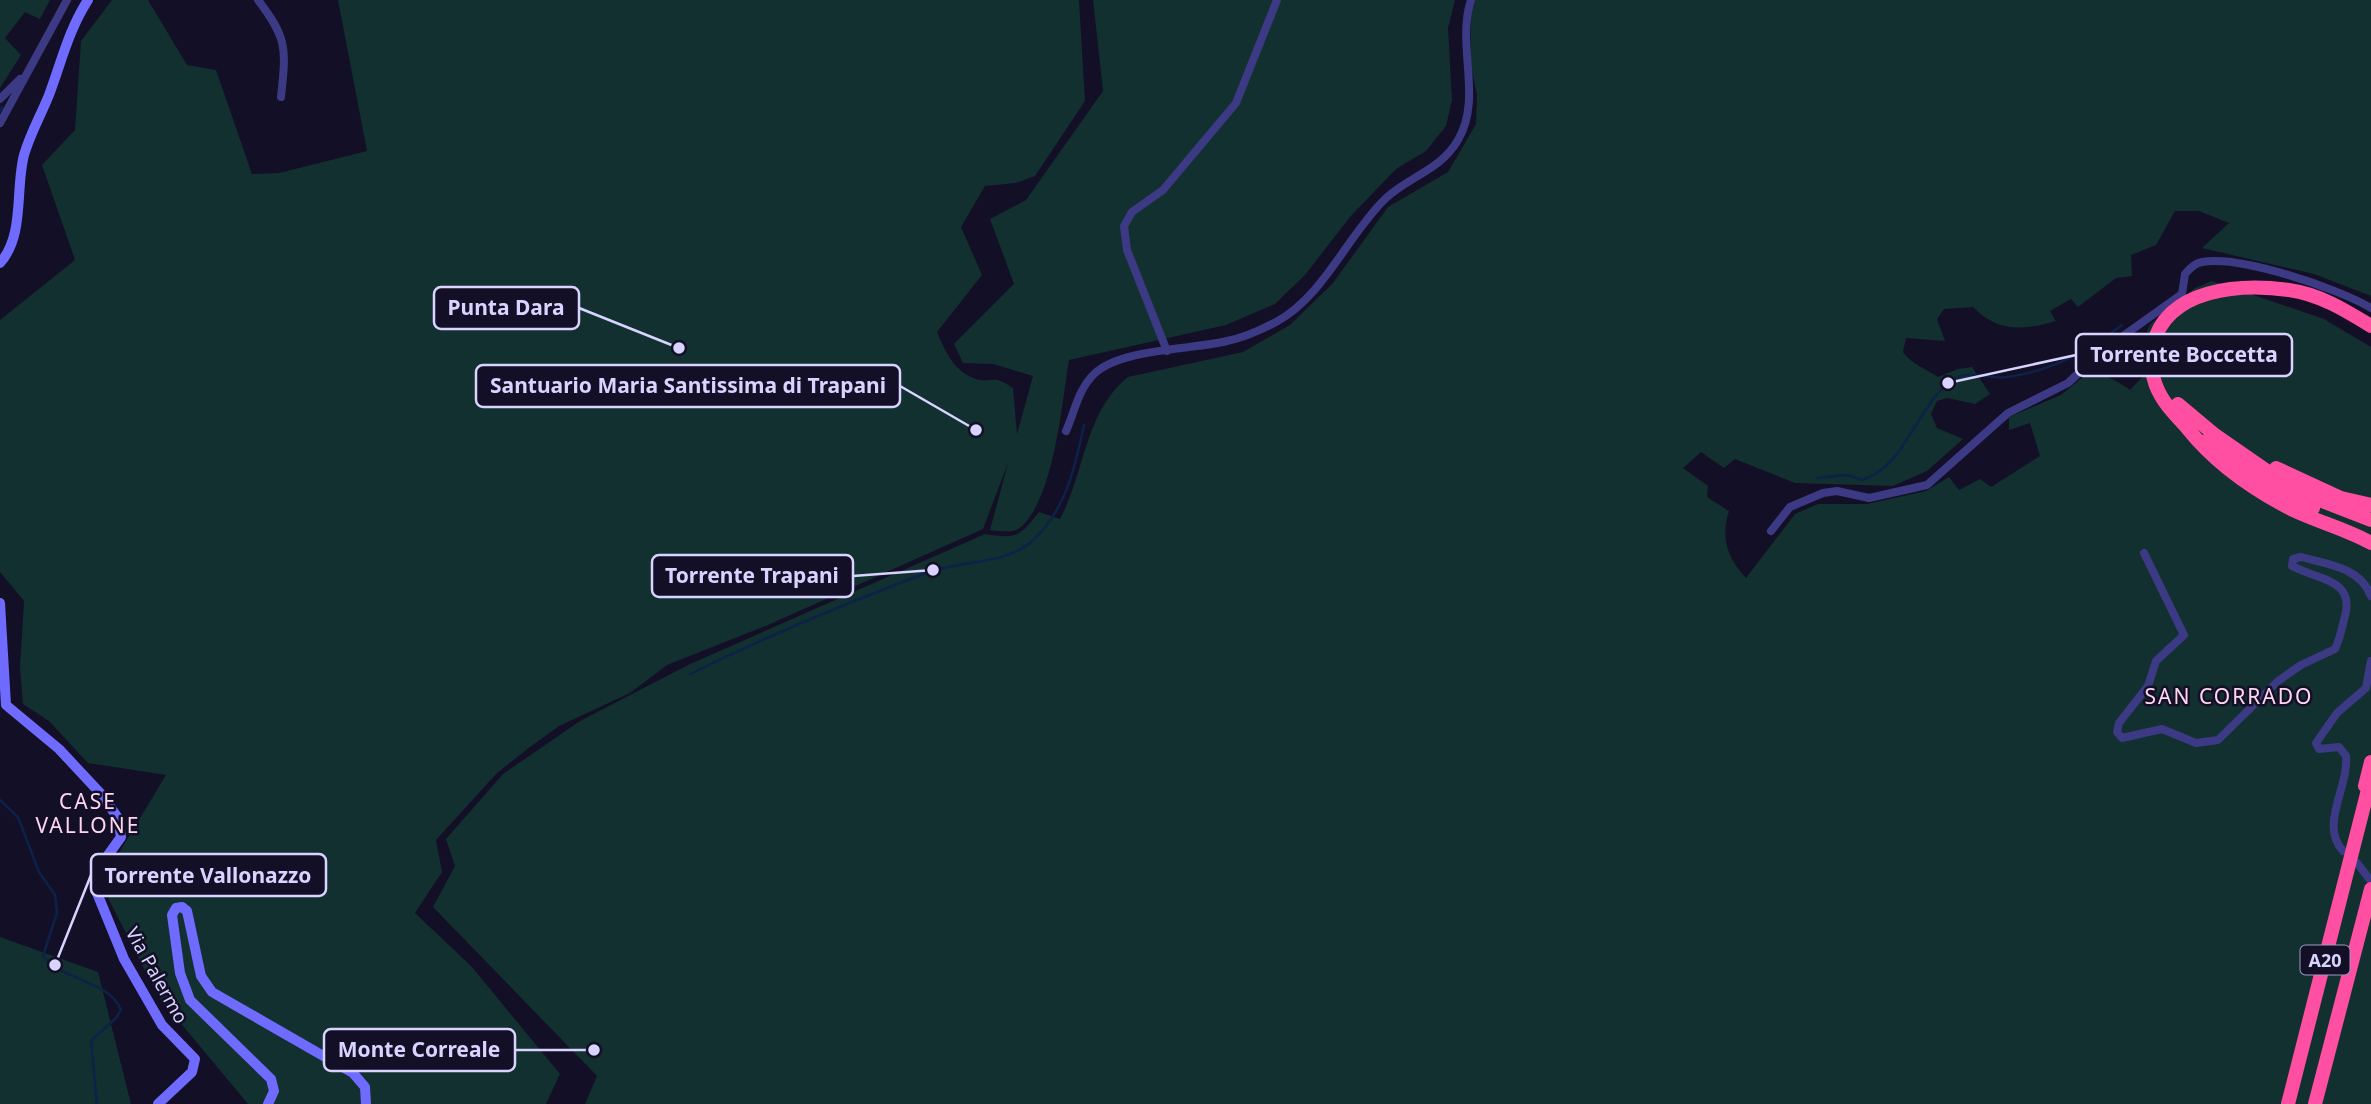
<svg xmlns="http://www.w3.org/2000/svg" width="2371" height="1104" font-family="'Noto Sans',sans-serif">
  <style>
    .green { fill: #12302f }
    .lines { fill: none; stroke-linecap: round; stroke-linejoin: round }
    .stream { stroke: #0c2248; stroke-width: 2.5 }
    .minor { stroke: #3d3a85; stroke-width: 8 }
    .secondary { stroke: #6f6bff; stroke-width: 10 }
    .motorway { stroke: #ff4fa3; stroke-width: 14 }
    .labels { text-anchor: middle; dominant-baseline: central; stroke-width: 5; stroke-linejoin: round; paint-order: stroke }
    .shield { fill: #130f26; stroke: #9e99be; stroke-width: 2 }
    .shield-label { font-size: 18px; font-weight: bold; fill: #d9d4ff }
    .street-label { font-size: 19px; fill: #d9d4ff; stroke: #130f26 }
    .neighbourhood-label { font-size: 21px; letter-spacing: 2px; fill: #ffd6f0; stroke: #130f26 }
    .leader { fill: none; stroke: #d9d4ff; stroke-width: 2.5 }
    .callout-dot { fill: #d9d4ff; stroke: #130f26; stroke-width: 2.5 }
    .callout { fill: #130f26; stroke: #d9d4ff; stroke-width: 2.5 }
    .callout-label { font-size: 21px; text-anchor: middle; font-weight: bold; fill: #d9d4ff }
  </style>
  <rect width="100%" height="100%" fill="#130f26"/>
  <path class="green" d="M0,0H50L40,19L25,12L5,38L21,55L0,88Z
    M112,0H148L187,65L216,70L252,174L279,173L367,151L338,0H1079L1085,101L1035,176L1016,183L985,186L961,227L982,275L937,332C946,352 953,371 976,379C993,384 991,373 1013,388L1017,434L1033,376L993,364L963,363L954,344L1014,284L990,219L1026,200L1103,91L1093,0H1455L1448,28L1452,100L1446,126L1426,151L1396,169L1350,217L1305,275L1275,304L1226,325L1069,360C1062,402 1054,498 1021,527C1013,534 1000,531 990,530L1008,463L983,529L768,625L667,665L630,693L559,726L530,747L497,773L436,840L442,872L415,913L472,967L560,1074L546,1104H248L158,996L106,894L108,871L166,775L88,763L49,721L23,704L20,667L24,601L0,572V320L75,260L42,165L75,130L81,41Z
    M1475,0H2371V296L2314,274L2202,248L2229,223L2199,211H2175L2156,245L2131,255L2132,276L2116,278L2078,307L2071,299L2050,311L2056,321C2023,331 1997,332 1973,307L1944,309L1937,319L1945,341L1906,338L1903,352C1913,365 1925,368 1938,377L1958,369L1972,367L1990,394L1975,404L1947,398L1937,401L1931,414L1937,428L1963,439L1927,471L1893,486L1795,483L1735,459L1724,468L1701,452L1683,468L1708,486L1707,497L1729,511C1720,539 1728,558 1746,578L1795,514L1818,504H1867L1926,491L1949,477L1959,490L1980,479L1991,487L2040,456L2030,423L2009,430V417L2061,395L2095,367C2106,379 2118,380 2130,390L2145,374L2136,360L2150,324L2195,288L2212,281L2324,319L2371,347V1104H585L597,1076L433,907L455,866L446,839L503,774L580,721L688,665L985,534C1017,539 1019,537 1039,512L1060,519C1085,472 1085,411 1128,377L1243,352L1290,325L1333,283L1388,207L1448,172L1476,124L1477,95L1471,65V9Z
    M0,937L98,972L131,1104H0Z"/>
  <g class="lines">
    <path class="stream" d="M0,111L2,107
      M1817,478L1847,475L1862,480C1907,466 1917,403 1954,379C1969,369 1990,380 2007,377C2051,371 2087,352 2122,325
      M690,674C767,636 849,602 929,572C962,560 1003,565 1030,543C1065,513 1075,468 1084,425
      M0,800L18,817L39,872L55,895L57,913L43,956C63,981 109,980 121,1010L116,1018L91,1041L97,1104"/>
    <path class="minor" d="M258,0C288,39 286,49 281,97
      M0,99L20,79
      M0,123L67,0
      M1167,351L1127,250L1124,226L1132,212L1163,190L1236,103L1277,0
      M1066,431C1075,411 1078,390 1094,374C1121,348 1191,350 1227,341C1243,338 1261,330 1276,322C1324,296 1347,236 1385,199C1409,176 1440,171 1458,140C1483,98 1456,45 1471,0
      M1771,531L1790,507L1823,493L1837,491L1869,498L1927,485L2008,413L2068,383L2102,351L2182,294L2185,274C2190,268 2195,263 2202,262C2240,255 2337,288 2371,308
      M2144,553L2184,635L2156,661L2148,686L2119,723L2117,732L2122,738L2162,729L2196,743L2218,740L2278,681L2301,665L2335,649C2340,639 2342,627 2345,616C2355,579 2318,580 2292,566L2293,559L2301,557C2327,564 2360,567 2371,596
      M2343,851C2319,825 2349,787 2346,756L2339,747L2319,749L2316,743L2337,713L2366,688L2371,661
      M2357,863L2371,881"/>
    <path class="secondary" d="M0,263C25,235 15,189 24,155C30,134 41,115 49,95C61,63 69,29 88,0
      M0,603L6,705L59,749L101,794L118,818L121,837L96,872L97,893L124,959L162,1025L195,1059L192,1072L158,1104
      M268,1104L274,1091L271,1079L190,1000L180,973L172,915L176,908L182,907L187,911L201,976L212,992L353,1073L365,1087L366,1104"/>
    <path class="motorway" d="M2371,326C2345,310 2319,294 2289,290C2241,283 2167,288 2153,345C2149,361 2152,381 2161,396C2168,409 2179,418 2188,429C2216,464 2252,489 2293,510C2318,522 2346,529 2371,543
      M2178,404L2215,435L2277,478L2317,499L2371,520
      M2206,441L2255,476L2313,508
      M2276,468L2341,498L2371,505
      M2365,786L2371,762
      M2288,1104L2371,778
      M2315,1104L2371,889"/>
  </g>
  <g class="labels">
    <rect class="shield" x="2300.5" y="945.5" width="49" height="29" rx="5"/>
    <g class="shield-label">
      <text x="2325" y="960">A20</text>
    </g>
    <g class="street-label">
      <text transform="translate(157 975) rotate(61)">Via Palermo</text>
    </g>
    <g class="neighbourhood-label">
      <text x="2229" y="696">SAN CORRADO</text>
      <text x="88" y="801">CASE<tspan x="88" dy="24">VALLONE</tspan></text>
    </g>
  </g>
  <path class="leader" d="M679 348L579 308M1948 383L2076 355M976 430L900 386M933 570L853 576M55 965L91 875M594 1050L515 1050"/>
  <g class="callout-dot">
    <circle cx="679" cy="348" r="7"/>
    <circle cx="1948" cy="383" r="7"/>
    <circle cx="976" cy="430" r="7"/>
    <circle cx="933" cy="570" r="7"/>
    <circle cx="55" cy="965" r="7"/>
    <circle cx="594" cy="1050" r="7"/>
  </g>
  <g class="callout">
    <rect x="434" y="287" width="145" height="42" rx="7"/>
    <rect x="2076" y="334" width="216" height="42" rx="7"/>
    <rect x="476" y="365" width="424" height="42" rx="7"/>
    <rect x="652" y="555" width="201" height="42" rx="7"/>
    <rect x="91" y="854" width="235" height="42" rx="7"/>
    <rect x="324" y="1029" width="191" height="42" rx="7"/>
  </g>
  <g class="callout-label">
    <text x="506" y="315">Punta Dara</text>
    <text x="2184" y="362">Torrente Boccetta</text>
    <text x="688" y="393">Santuario Maria Santissima di Trapani</text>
    <text x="752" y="583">Torrente Trapani</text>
    <text x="208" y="883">Torrente Vallonazzo</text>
    <text x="419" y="1057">Monte Correale</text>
  </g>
</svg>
